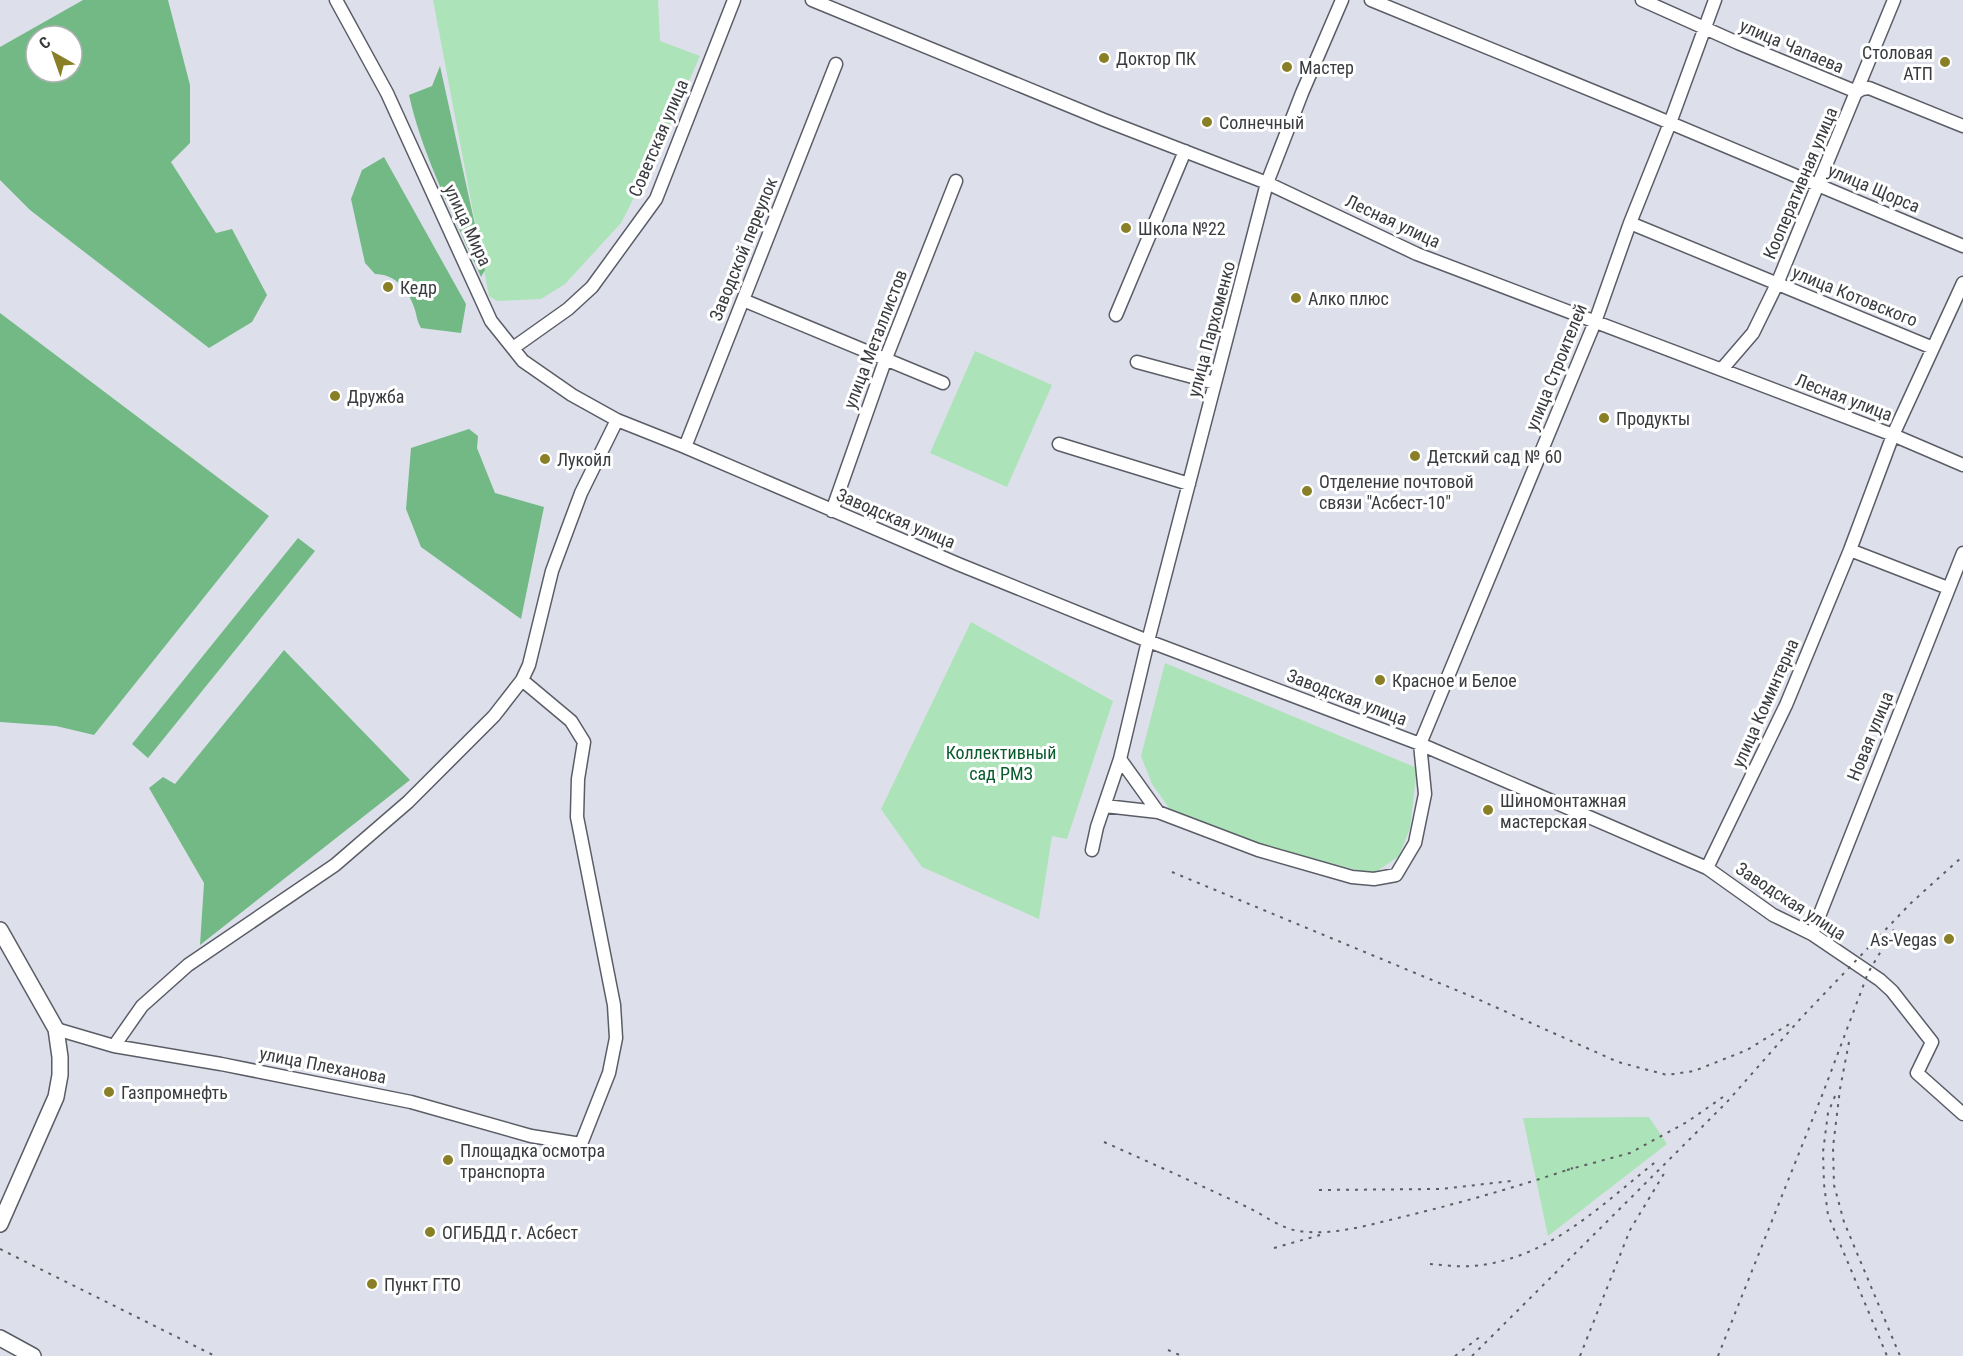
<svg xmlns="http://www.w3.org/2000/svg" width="1963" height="1356" font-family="'Roboto Condensed',sans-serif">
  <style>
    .green { fill: #ace3b8 }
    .forest { fill: #73b986; fill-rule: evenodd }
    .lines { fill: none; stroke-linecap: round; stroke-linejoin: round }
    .minor-casing { stroke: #5a5d66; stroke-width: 15 }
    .major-casing { stroke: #5a5d66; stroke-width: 18 }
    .minor { stroke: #fff; stroke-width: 12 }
    .major { stroke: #fff; stroke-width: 15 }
    .rail { stroke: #5c5e63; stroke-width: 2; stroke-dasharray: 3 6; stroke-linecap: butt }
    .poi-dot { fill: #897f26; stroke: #fff; stroke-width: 2 }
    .labels { text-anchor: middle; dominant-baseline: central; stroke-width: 6; stroke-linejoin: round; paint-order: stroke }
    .street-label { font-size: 18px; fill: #393b3f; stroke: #fff }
    .poi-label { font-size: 18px; fill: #393b3f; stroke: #fff; text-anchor: start }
    .park-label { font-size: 18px; fill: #075b2c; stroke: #fff }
  </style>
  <rect width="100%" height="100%" fill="#dde0eb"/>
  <path class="green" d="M433,0H658L660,41L700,56L662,143L621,223L565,284L541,299L497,301L489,296Z
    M975,351L1052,385L1007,487L930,453Z
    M971,622L1113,701L1067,839L1052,836L1039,919L922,867L881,809Z
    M1165,663L1417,768L1410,828L1399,856L1373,874L1265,846L1172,812L1152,784L1141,756Z
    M1649,1117L1667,1144L1548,1236L1523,1118Z"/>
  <path class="forest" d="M83,0H168L190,85V143L171,162L216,233L232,229L267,295L252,322L209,348L30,210L0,180V47ZM36,36H72V72H36Z
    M440,66L485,270L481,277C455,218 423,158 409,95L432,86Z
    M384,157L466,304L461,333L421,328C417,321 417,317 415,310C409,290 395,274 375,274L365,263L351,199L362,170Z
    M0,313L269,516L94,735L56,726L0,722Z
    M469,429L478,436L477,448L495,493L544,507L521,619L421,547L406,509L411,448Z
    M298,538L315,551L148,758L132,744Z
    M284,650L410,780L200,945L204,883L149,788L163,777L175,784Z"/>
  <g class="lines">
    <g class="minor-casing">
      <path id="minor" d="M336,0L387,93L491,321L523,361L572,395L617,420L685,447L958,564L1148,641L1420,744L1707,868L1773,915L1812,934L1880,980L1892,991L1932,1042L1917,1073L1963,1114
        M812,0L1104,120L1267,183L1417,254L1893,435L1963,465
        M1371,0L1637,109L1963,246
        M1642,0L1738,43L1857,92L1862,89L1869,88L1963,126
        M1630,223L1933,348
        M743,300L943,383
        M1116,315L1185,151
        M513,348L568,309L592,287L656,199L734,0
        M1137,362L1215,383
        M1722,369L1753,333L1777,284L1894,0
        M1059,444L1189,484
        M685,447L836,64
        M832,511L886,358L956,181
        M1850,550L1948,588
        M1120,759L1158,812L1258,850L1352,877L1374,879L1396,875L1415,843L1425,794L1420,744L1595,322L1630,223L1670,123L1715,0
        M1105,806L1158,812
        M1092,850L1097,827L1120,759L1148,641L1267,183L1302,93L1342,0
        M1707,868L1786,705L1850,550L1893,435L1963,283
        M1812,934L1963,553
        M56,1029L114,1046L221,1064L411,1102L531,1136L581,1144L609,1073L616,1038L614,1005L577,817L578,779L584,742L571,721L522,680
        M114,1046L142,1006L188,965L335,865L408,802L494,716L522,680L529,665L552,571L581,493L617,420"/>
    </g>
    <g class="major-casing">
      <path id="major" d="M0,930L56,1029L60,1057V1075L56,1097L0,1224
        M0,1338L33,1356"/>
    </g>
    <use href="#minor" class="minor"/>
    <use href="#major" class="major"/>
    <path class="rail" d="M1172,872L1473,997L1618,1062L1667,1075L1694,1071L1747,1050L1791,1023
      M1849,1042L1840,1089L1833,1147L1834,1185L1844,1222L1900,1356
      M1835,1096L1828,1113L1823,1152L1824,1184L1828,1215L1887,1356
      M1104,1142C1151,1163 1198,1184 1245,1206C1263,1214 1279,1228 1299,1231C1334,1236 1368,1225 1402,1217C1460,1203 1517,1187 1573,1168
      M1567,1170L1630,1153L1687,1122L1723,1097
      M1319,1190L1441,1189L1511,1181
      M1274,1248L1320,1235
      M0,1249L215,1356
      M1430,1264C1443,1265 1458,1267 1471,1266C1547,1261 1601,1205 1658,1160
      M1168,1350L1182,1356
      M1455,1356L1481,1336
      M1472,1356L1727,1102L1802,1017L1911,903L1963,856
      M1580,1356L1630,1230L1665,1172
      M1718,1356L1823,1093L1868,973L1894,929"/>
  </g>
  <g class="poi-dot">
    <circle cx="1104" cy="58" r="6"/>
    <circle cx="1945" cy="62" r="6"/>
    <circle cx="1287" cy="67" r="6"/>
    <circle cx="1207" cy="122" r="6"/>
    <circle cx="1126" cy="228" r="6"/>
    <circle cx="388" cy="287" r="6"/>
    <circle cx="1296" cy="298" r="6"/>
    <circle cx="335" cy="396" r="6"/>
    <circle cx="1604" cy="418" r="6"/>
    <circle cx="1415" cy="456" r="6"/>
    <circle cx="545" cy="459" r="6"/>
    <circle cx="1307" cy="491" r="6"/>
    <circle cx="1380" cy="680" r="6"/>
    <circle cx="1488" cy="810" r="6"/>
    <circle cx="1949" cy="939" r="6"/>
    <circle cx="109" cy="1092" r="6"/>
    <circle cx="448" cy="1160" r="6"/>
    <circle cx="430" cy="1232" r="6"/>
    <circle cx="372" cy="1284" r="6"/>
  </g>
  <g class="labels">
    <g class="street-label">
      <text transform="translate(1792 46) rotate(23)">улица Чапаева</text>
      <text transform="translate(658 138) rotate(-67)">Советская улица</text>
      <text transform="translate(1800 183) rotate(-67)">Кооперативная улица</text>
      <text transform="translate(1874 188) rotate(23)">улица Щорса</text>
      <text transform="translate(1393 221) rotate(25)">Лесная улица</text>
      <text transform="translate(468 225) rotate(65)">улица Мира</text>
      <text transform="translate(743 249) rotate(-68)">Заводской переулок</text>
      <text transform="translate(1855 296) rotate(22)">улица Котовского</text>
      <text transform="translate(1211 329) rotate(-75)">улица Пархоменко</text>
      <text transform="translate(875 339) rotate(-69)">улица Металлистов</text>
      <text transform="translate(1556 367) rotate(-68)">улица Строителей</text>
      <text transform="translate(1844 397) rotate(21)">Лесная улица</text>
      <text transform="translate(896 518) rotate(23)">Заводская улица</text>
      <text transform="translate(1347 697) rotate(21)">Заводская улица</text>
      <text transform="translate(1765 703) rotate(-66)">улица Коминтерна</text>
      <text transform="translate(1870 736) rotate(-68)">Новая улица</text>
      <text transform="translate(1791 901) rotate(33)">Заводская улица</text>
      <text transform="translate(323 1065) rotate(11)">улица Плеханова</text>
    </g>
    <g class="poi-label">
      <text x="1933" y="52" text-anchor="end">Столовая<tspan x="1933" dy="21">АТП</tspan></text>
      <text x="1116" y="58">Доктор ПК</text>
      <text x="1299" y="67">Мастер</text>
      <text x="1219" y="122">Солнечный</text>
      <text x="1138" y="228">Школа №22</text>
      <text x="400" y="287">Кедр</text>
      <text x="1308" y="298">Алко плюс</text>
      <text x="347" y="396">Дружба</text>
      <text x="1616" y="418">Продукты</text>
      <text x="1427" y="456">Детский сад № 60</text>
      <text x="557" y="459">Лукойл</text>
      <text x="1319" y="481">Отделение почтовой<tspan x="1319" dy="21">связи "Асбест-10"</tspan></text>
      <text x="1392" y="680">Красное и Белое</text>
      <text x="1500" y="800">Шиномонтажная<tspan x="1500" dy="21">мастерская</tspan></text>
      <text x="1937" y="939" text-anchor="end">As-Vegas</text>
      <text x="121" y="1092">Газпромнефть</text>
      <text x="460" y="1150">Площадка осмотра<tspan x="460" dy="21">транспорта</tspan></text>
      <text x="442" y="1232">ОГИБДД г. Асбест</text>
      <text x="384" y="1284">Пункт ГТО</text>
    </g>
    <g class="park-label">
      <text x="1001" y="752">Коллективный<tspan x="1001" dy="21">сад РМЗ</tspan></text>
    </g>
  </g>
  <g transform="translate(54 54) rotate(320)"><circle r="28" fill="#ffffff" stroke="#b0b1b2" stroke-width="1.5"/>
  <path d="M0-4.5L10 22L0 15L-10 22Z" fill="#897f26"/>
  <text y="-9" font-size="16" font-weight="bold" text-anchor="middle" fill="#393b3f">С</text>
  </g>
</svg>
